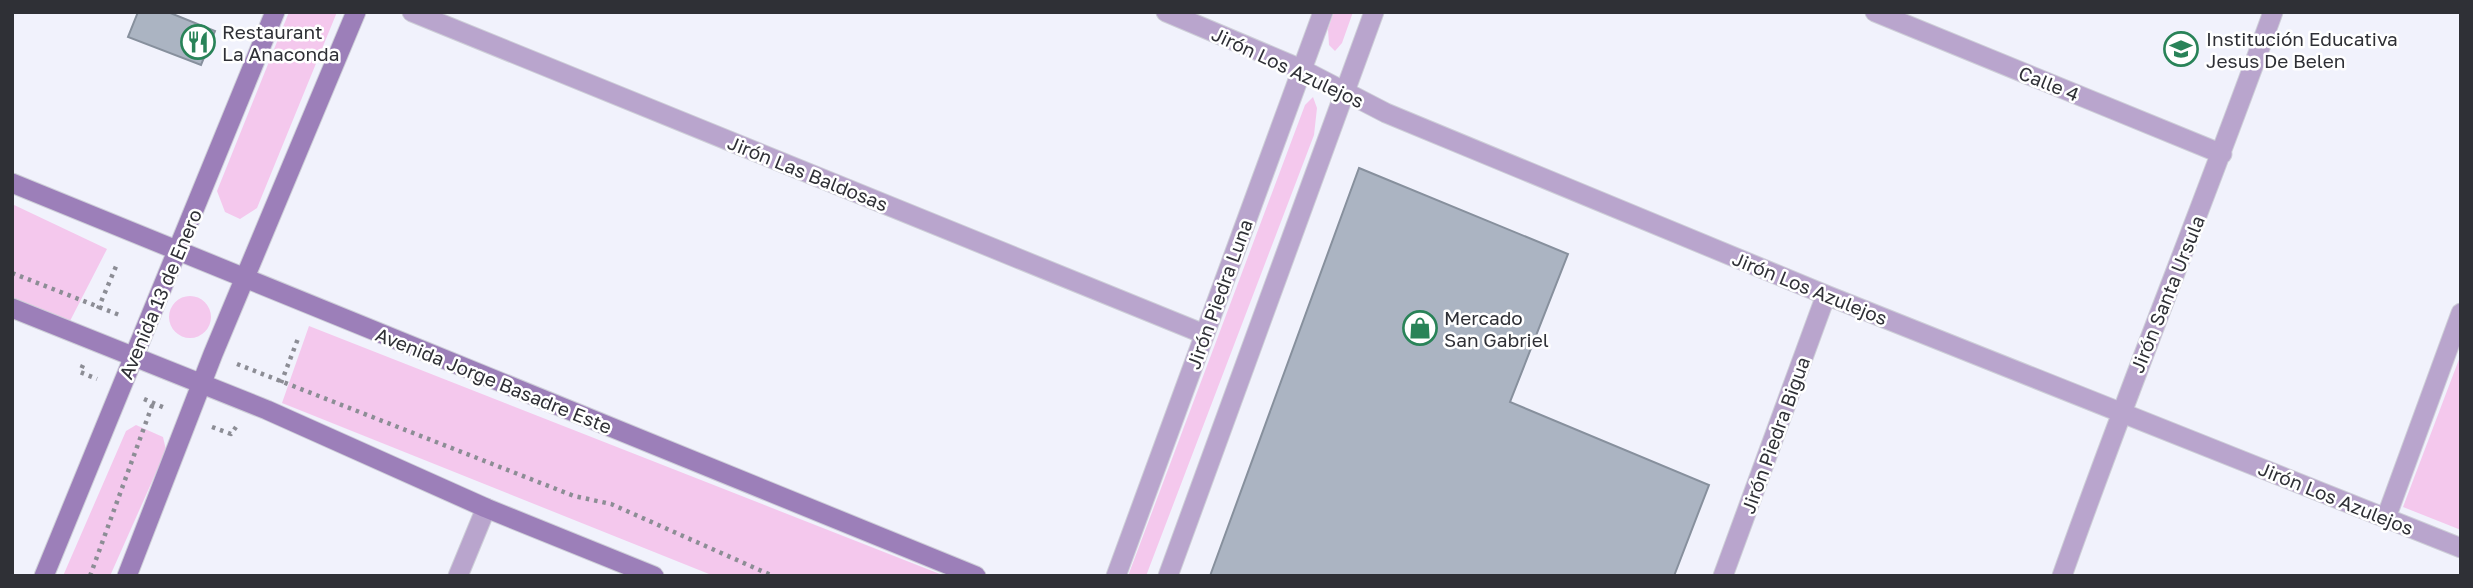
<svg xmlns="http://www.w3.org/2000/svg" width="2473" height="588" font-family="'Golos Text',sans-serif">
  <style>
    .green { fill: #f4c8ed }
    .building { fill: #abb4c2; stroke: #87909d; stroke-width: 2 }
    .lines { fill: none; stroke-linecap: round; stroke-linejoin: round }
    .minor-casing { stroke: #cecfd8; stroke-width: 21 }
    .tertiary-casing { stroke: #cecfd8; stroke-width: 21 }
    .secondary-casing { stroke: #cecfd8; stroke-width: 21 }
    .path { stroke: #8c8d95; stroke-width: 4.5; stroke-dasharray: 3.5 5; stroke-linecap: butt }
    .minor { stroke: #b9a5cd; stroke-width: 19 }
    .tertiary { stroke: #b9a5cd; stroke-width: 19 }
    .secondary { stroke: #9c7fb9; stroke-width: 19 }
    .labels { text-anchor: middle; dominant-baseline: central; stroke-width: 5; stroke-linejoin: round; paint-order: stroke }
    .poi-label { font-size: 19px; fill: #2f3036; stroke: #fff; text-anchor: start }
    .street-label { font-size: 19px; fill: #2f3036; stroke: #fff }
  </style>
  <rect width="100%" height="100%" fill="#f1f2fc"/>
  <path class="green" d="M289,12H337L257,208L240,219L225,212L217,191Z
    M1334,12H1353L1342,43L1335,51L1329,45L1328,29Z
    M1313,97L1317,108L1314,135L1146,576H1128L1305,105Z
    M12,204L107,249L70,321L12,298Z
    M169 317a21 21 0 1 1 42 0a21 21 0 1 1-42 0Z
    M309,326L945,576H714L282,403Z
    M2461,354V530L2403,507Z
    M136,425L163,437L166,450L110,576H63L126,431Z"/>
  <path class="building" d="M138,12H168L215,31L201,65L128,37Z
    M1359,168L1568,254L1510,402L1709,485L1674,576H1210Z"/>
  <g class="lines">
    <g class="minor-casing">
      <path id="minor" d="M412,12L1204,334
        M1166,12L1301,69L1386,113L1826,295L2461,548
        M1875,12L2222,154
        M2386,518L2461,313
        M458,576L486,508
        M1723,576L1826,295
        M2062,576C2129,386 2205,201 2273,12"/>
    </g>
    <g class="tertiary-casing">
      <path id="tertiary" d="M1116,576L1323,12
        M1168,576L1374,12"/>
    </g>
    <g class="secondary-casing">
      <path id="secondary" d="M12,183L976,576
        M12,308L267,410L486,508L654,576
        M44,576L275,12
        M127,576L213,354L356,12"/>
    </g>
    <path class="path" d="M12,273L122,316
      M98,309L117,264
      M237,364L574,496L611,504L773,576
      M83,365L80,372L97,379
      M281,383L299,336
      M144,399L165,408
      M212,427L231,434L236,427
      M90,576L153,403"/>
    <use href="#minor" class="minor"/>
    <use href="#tertiary" class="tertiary"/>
    <use href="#secondary" class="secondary"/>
  </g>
  <defs>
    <g id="restaurant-ring" transform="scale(1.75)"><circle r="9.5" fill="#fff" stroke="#298358" stroke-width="1.5"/><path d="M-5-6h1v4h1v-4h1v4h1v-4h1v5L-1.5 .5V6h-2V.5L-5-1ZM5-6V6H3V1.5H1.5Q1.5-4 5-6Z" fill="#298358"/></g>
    <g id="school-ring" transform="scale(1.75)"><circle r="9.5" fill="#fff" stroke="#298358" stroke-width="1.5"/><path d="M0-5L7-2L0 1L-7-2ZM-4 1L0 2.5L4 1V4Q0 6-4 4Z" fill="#298358"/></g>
    <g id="shop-ring" transform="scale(1.75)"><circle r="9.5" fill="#fff" stroke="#298358" stroke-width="1.5"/><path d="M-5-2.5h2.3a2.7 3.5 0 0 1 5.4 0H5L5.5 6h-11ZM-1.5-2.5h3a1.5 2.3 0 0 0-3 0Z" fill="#298358"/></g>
  </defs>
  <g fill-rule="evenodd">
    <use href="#restaurant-ring" x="198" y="42"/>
    <use href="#school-ring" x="2181" y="49"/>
    <use href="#shop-ring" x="1420" y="328"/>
  </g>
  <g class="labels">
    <g class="poi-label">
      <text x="222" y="31">Restaurant<tspan x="222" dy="22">La Anaconda</tspan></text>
      <text x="2206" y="38">Institución Educativa<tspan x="2206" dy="22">Jesus De Belen</tspan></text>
      <text x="1444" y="317">Mercado<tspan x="1444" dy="22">San Gabriel</tspan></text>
    </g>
    <g class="street-label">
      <text transform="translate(1288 67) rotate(25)">Jirón Los Azulejos</text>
      <text transform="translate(2049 83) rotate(22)">Calle 4</text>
      <text transform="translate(808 173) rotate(22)">Jirón Las Baldosas</text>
      <text transform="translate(1810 288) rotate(22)">Jirón Los Azulejos</text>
      <text transform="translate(160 294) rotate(-67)">Avenida 13 de Enero</text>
      <text transform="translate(1219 294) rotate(-70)">Jirón Piedra Luna</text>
      <text transform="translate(2167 294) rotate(-68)">Jirón Santa Ursula</text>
      <text transform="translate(494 380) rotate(22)">Avenida Jorge Basadre Este</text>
      <text transform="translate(1775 435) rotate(-70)">Jirón Piedra Bigua</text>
      <text transform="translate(2336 498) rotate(22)">Jirón Los Azulejos</text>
    </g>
  </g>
  <rect width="2473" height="588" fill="none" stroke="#2f3036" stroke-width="28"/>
</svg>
